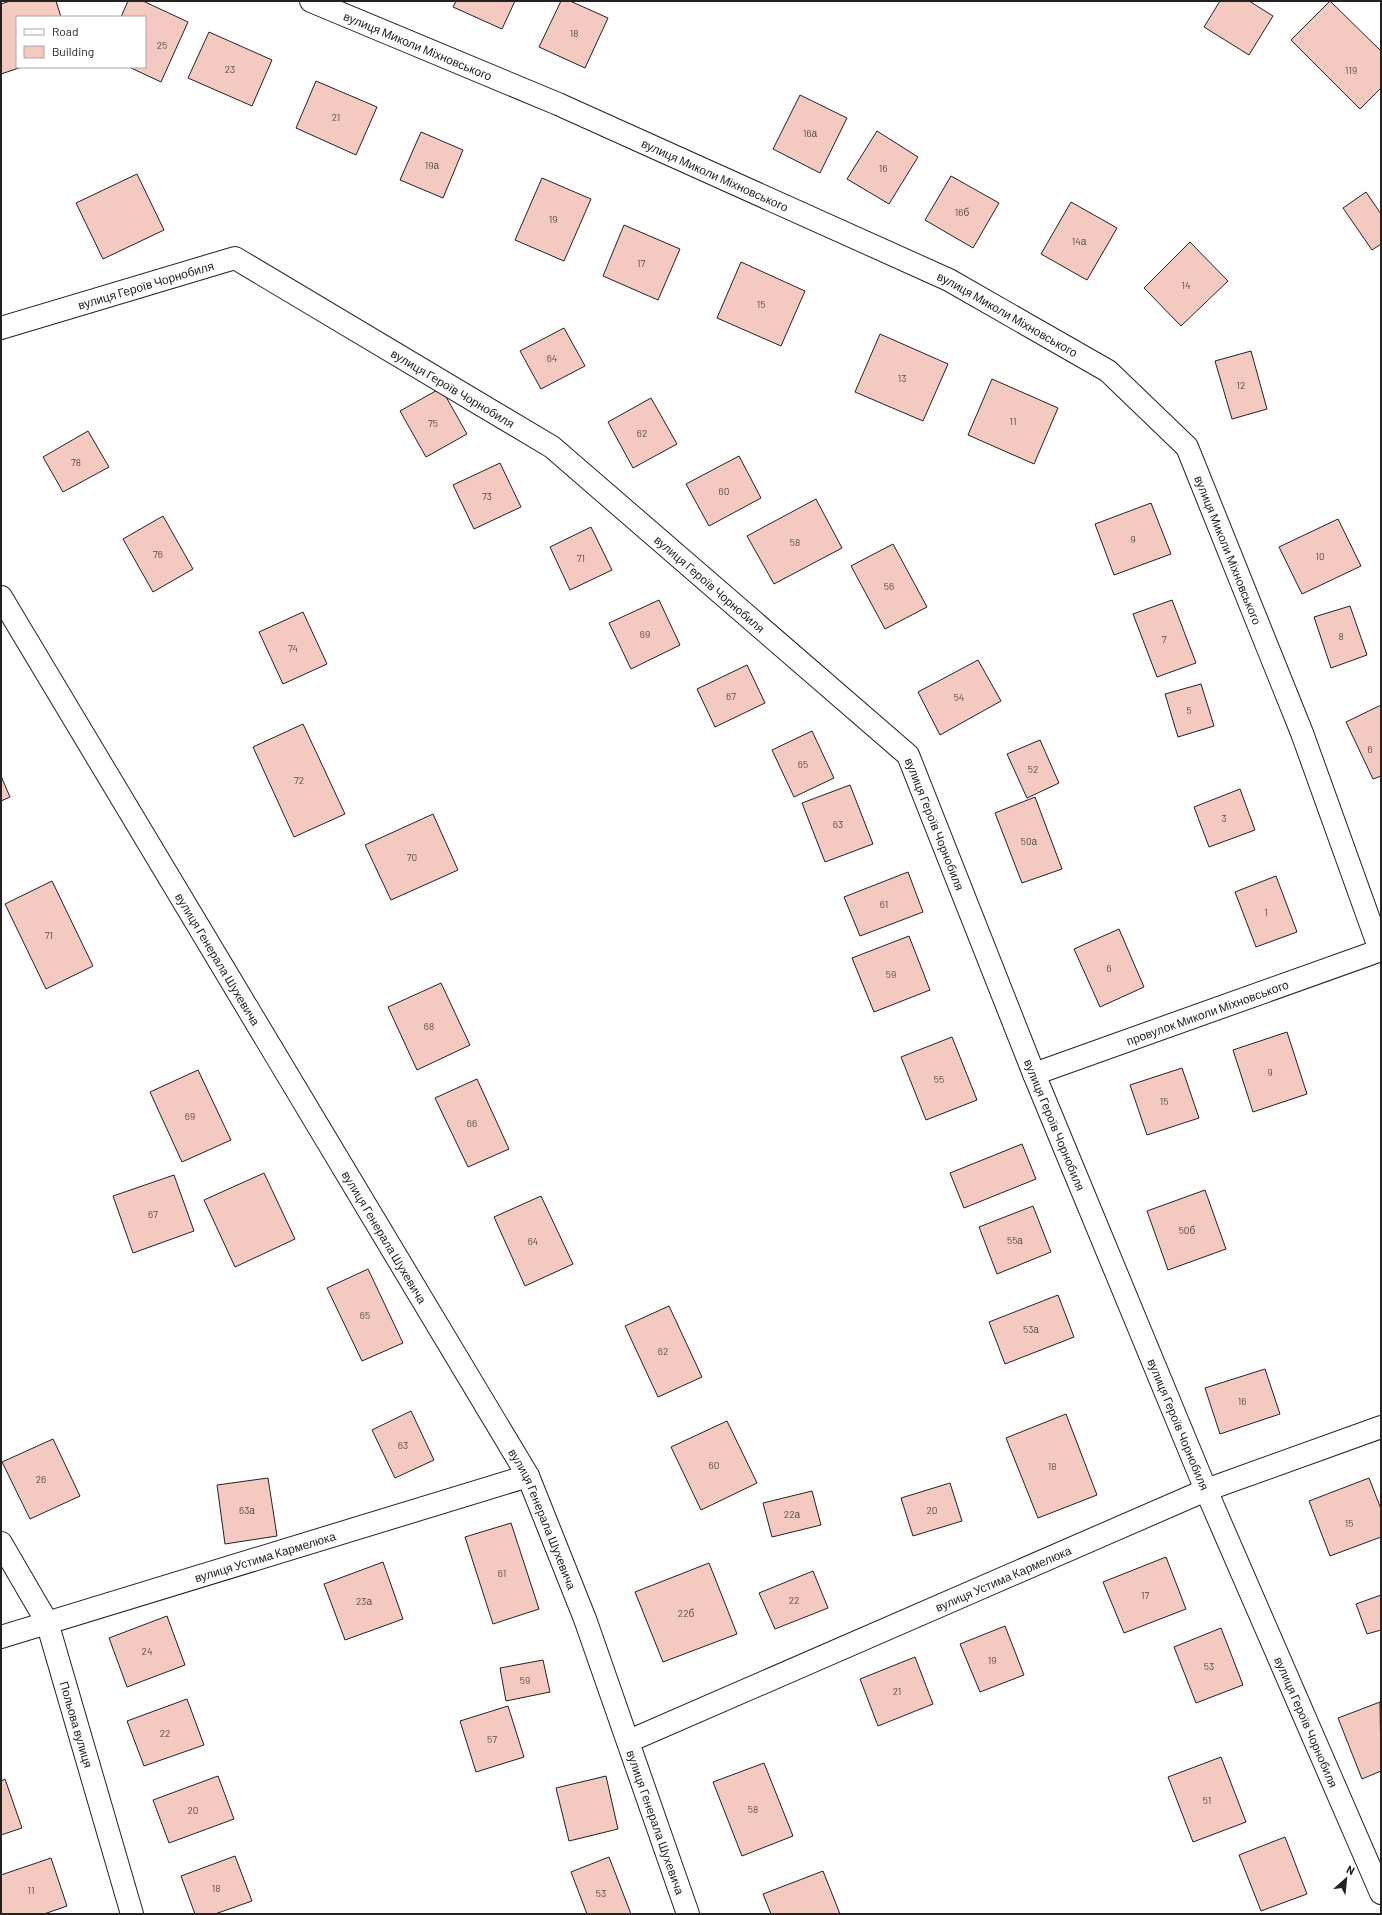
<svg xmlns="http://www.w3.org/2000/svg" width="1382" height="1915" font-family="Barlow,sans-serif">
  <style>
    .building { fill: #f3c9c0; stroke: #222 }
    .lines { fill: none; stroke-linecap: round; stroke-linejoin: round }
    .minor-casing { stroke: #222; stroke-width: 24 }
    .minor { stroke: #fff; stroke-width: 22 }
    .labels { text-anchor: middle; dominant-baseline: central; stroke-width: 3; stroke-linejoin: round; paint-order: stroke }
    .number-label { font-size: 10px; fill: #564c4a }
    .street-label { font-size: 12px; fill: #222; stroke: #fff }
  </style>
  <rect width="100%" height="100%" fill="#fff"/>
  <path class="building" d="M10,1H56L61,17H17V67H22L1,74V4Z
    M128,1H143L188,22L161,82L129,67H145V17H121Z
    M456,1H515L502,29L453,7Z
    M561,1H570L608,18L585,68L539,47Z
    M1220,1H1249L1273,16L1249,55L1204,27Z
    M1330,1L1381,51V88L1360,109L1291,40Z
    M209,32L272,60L252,106L188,78Z
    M316,81L377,107L356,155L296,128Z
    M800,95L847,118L820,173L773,149Z
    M877,131L918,157L889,204L847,179Z
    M421,132L463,150L443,198L400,180Z
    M137,174L164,230L103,259L76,203Z
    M951,176L999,203L973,248L925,220Z
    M542,178L591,199L564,261L515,240Z
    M1366,192L1381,214V244L1372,250L1343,208Z
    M1071,202L1117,228L1087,280L1041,254Z
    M624,225L680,249L658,300L603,276Z
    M1190,242L1228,281L1181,326L1144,288Z
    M741,262L805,291L781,346L717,318Z
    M564,328L585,366L541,389L520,351Z
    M880,334L948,364L923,421L855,392Z
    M1251,351L1267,409L1232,419L1215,361Z
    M992,379L1058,408L1034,464L968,435Z
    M441,388L467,434L426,457L400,411Z
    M651,398L677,444L633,468L608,422Z
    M88,431L109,467L63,492L43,457Z
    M739,456L761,498L709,526L686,484Z
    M500,463L521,507L474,529L453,485Z
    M816,499L842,548L774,584L747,536Z
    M1151,503L1171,554L1114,575L1095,524Z
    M163,516L193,569L153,592L123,539Z
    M1338,519L1361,566L1302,594L1279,547Z
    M591,527L612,570L570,590L550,547Z
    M893,544L927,607L885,629L851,566Z
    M659,600L680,645L631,669L609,623Z
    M1172,600L1196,663L1157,677L1133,614Z
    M1350,606L1367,655L1331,668L1314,617Z
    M303,612L327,664L283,684L259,632Z
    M978,660L1001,701L940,735L918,692Z
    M747,665L765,703L715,727L697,689Z
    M1201,684L1214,726L1178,737L1165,694Z
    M1381,705V776L1373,779L1346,722Z
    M303,724L345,814L294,837L253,747Z
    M812,731L834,778L794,797L772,750Z
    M1040,740L1059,783L1027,798L1007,754Z
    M1,776L10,797L1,801Z
    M850,785L873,844L825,862L802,803Z
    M1240,789L1255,830L1209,847L1194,807Z
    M1035,797L1062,869L1022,883L995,813Z
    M433,814L458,870L391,900L365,845Z
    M908,872L923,912L860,936L844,897Z
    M1276,876L1297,932L1256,947L1235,892Z
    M52,881L93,966L46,989L5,904Z
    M1119,929L1144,987L1100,1007L1074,949Z
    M909,936L930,990L874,1012L852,958Z
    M441,983L470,1045L417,1070L388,1007Z
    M1287,1032L1307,1094L1253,1112L1233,1050Z
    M952,1037L977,1100L926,1120L901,1057Z
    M1182,1068L1199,1118L1147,1135L1130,1085Z
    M198,1070L231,1140L182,1162L150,1092Z
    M477,1079L509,1149L468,1167L435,1098Z
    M1022,1144L1036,1179L964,1208L950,1173Z
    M264,1173L295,1239L235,1267L204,1200Z
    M174,1175L194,1231L133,1253L113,1196Z
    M1205,1190L1226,1249L1168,1270L1147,1211Z
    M541,1196L573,1264L525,1286L494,1217Z
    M1033,1206L1051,1252L997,1274L979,1227Z
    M368,1269L403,1343L362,1361L327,1288Z
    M1058,1295L1074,1337L1005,1364L989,1322Z
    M669,1306L702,1377L658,1397L625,1326Z
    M1265,1369L1280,1414L1220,1434L1205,1388Z
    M411,1411L434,1460L395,1478L372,1430Z
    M1066,1414L1097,1495L1038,1518L1006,1438Z
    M727,1421L757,1483L701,1510L671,1447Z
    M53,1439L80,1496L30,1519L2,1462Z
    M268,1478L277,1536L225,1544L217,1485Z
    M1369,1478L1381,1509V1537L1330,1556L1309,1501Z
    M950,1483L962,1521L913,1536L901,1498Z
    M812,1491L821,1525L772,1537L763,1503Z
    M511,1523L539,1609L493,1624L465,1537Z
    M1166,1557L1186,1609L1124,1633L1103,1582Z
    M383,1562L403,1619L345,1640L324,1584Z
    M709,1563L737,1634L663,1662L635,1592Z
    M813,1571L828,1608L775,1629L759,1593Z
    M1381,1595V1630L1367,1634L1356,1604Z
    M167,1616L185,1665L127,1687L109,1638Z
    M1005,1626L1024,1675L980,1692L960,1644Z
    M1221,1628L1243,1685L1196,1703L1174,1647Z
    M915,1657L933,1704L878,1726L860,1679Z
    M543,1660L550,1692L506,1701L500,1668Z
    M187,1699L204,1745L144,1766L127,1721Z
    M1380,1702L1381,1771L1362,1779L1338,1718Z
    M508,1706L524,1757L476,1772L460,1721Z
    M1221,1757L1246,1822L1193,1842L1168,1777Z
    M764,1763L793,1836L742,1856L713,1782Z
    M218,1776L234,1819L169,1843L153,1800Z
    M606,1776L618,1829L569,1841L556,1788Z
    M5,1779L22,1828L1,1835V1781Z
    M1285,1837L1307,1894L1261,1911L1239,1855Z
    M235,1856L252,1901L215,1914H195L181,1876Z
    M609,1857L631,1914H587L571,1872Z
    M51,1858L67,1906L44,1914H1V1875Z
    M823,1871L840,1914H771L763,1894Z"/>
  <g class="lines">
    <g class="minor-casing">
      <g id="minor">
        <path id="s1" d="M311,1L558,104L949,280L1108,371L1187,447L1302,733L1380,950"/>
        <path id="s2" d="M1,328L235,258L552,447L908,755L1034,1074L1206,1490L1381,1893"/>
        <path id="s3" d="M1,597L528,1476L585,1619L688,1914"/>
        <path id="s4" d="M1034,1074L1381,950"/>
        <path id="s5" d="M1,1543L47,1622L132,1914"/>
        <path id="s6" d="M1,1637L528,1476"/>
        <path id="s7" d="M629,1741L1206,1490L1381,1427"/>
      </g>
    </g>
    <use href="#minor" class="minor"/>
  </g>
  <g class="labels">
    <g class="number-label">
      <text x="574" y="33">18</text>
      <text x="162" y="45">25</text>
      <text x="230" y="69">23</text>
      <text x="1351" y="70">119</text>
      <text x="336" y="117">21</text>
      <text x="810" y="133">16а</text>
      <text x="432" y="165">19а</text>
      <text x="883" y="168">16</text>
      <text x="962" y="212">16б</text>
      <text x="553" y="219">19</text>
      <text x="1079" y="241">14а</text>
      <text x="641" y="263">17</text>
      <text x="1186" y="285">14</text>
      <text x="761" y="304">15</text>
      <text x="552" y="358">64</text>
      <text x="902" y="378">13</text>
      <text x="1241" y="385">12</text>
      <text x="1013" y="421">11</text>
      <text x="433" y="423">75</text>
      <text x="642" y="433">62</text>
      <text x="76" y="462">78</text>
      <text x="724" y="491">60</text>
      <text x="487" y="496">73</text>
      <text x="1133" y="539">9</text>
      <text x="795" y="542">58</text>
      <text x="158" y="554">76</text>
      <text x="1320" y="556">10</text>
      <text x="581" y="558">71</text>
      <text x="889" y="586">56</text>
      <text x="645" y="634">69</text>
      <text x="1341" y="636">8</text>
      <text x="1164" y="639">7</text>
      <text x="293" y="648">74</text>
      <text x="731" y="696">67</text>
      <text x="959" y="697">54</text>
      <text x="1189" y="710">5</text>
      <text x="1370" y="749">6</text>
      <text x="803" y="764">65</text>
      <text x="1033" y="769">52</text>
      <text x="299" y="780">72</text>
      <text x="1224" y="818">3</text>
      <text x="838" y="824">63</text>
      <text x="1029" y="841">50а</text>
      <text x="412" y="857">70</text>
      <text x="884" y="904">61</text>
      <text x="1266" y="912">1</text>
      <text x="49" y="935">71</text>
      <text x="1109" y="968">6</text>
      <text x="891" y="974">59</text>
      <text x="429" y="1026">68</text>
      <text x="1270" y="1072">9</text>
      <text x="939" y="1079">55</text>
      <text x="1164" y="1101">15</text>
      <text x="190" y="1116">69</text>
      <text x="472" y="1123">66</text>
      <text x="153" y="1214">67</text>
      <text x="1187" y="1230">50б</text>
      <text x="1015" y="1240">55а</text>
      <text x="533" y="1241">64</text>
      <text x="365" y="1315">65</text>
      <text x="1031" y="1329">53а</text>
      <text x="663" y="1351">62</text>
      <text x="1242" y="1401">16</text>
      <text x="403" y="1445">63</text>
      <text x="714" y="1465">60</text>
      <text x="1052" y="1466">18</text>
      <text x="41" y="1479">26</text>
      <text x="247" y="1510">63а</text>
      <text x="932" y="1510">20</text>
      <text x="792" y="1514">22а</text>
      <text x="1349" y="1523">15</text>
      <text x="502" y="1573">61</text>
      <text x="1145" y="1595">17</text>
      <text x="794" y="1600">22</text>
      <text x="364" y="1601">23а</text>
      <text x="686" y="1613">22б</text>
      <text x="147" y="1651">24</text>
      <text x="992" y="1660">19</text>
      <text x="1209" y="1666">53</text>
      <text x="525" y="1680">59</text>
      <text x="897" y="1691">21</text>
      <text x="165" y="1733">22</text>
      <text x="492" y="1739">57</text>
      <text x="1207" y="1800">51</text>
      <text x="753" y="1809">58</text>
      <text x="193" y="1810">20</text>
      <text x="216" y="1888">18</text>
      <text x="31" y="1890">11</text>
      <text x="601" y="1893">53</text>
    </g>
    <g class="street-label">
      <text stroke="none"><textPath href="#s1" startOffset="116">вулиця Миколи Міхновського</textPath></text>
      <text stroke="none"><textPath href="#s1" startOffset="440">вулиця Миколи Міхновського</textPath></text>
      <text stroke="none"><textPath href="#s2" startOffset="151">вулиця Героїв Чорнобиля</textPath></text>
      <text stroke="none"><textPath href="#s1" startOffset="764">вулиця Миколи Міхновського</textPath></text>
      <text stroke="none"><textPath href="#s2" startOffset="498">вулиця Героїв Чорнобиля</textPath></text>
      <text stroke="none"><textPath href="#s1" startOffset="1100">вулиця Миколи Міхновського</textPath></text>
      <text stroke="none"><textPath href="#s2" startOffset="822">вулиця Героїв Чорнобиля</textPath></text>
      <text stroke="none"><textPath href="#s2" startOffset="1158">вулиця Героїв Чорнобиля</textPath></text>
      <text stroke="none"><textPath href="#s3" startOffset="422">вулиця Генерала Шухевича</textPath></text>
      <text stroke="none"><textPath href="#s4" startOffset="184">провулок Миколи Міхновського</textPath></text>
      <text stroke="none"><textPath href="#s2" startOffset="1482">вулиця Героїв Чорнобиля</textPath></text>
      <text stroke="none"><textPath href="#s3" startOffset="746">вулиця Генерала Шухевича</textPath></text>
      <text stroke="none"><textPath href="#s2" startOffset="1806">вулиця Героїв Чорнобиля</textPath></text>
      <text stroke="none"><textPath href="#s3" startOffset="1070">вулиця Генерала Шухевича</textPath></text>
      <text stroke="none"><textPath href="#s6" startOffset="276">вулиця Устима Кармелюка</textPath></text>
      <text stroke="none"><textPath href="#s7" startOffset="408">вулиця Устима Кармелюка</textPath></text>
      <text stroke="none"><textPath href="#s2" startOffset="2130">вулиця Героїв Чорнобиля</textPath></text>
      <text stroke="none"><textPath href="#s5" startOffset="198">Польова вулиця</textPath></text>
      <text stroke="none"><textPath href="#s3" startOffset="1394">вулиця Генерала Шухевича</textPath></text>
    </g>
  </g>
  <rect width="1382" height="1915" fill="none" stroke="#222222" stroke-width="4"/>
  <rect x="16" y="16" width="130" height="52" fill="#ffffff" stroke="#a7a7a7"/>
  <rect x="24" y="29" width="20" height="6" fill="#ffffff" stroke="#a7a7a7"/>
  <text x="52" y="36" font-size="12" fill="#222222">Road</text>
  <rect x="24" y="46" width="20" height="12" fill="#f3c9c0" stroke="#a7a7a7"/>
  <text x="52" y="56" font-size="12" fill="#222222">Building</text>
  <g transform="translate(1346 1879) rotate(27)" stroke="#ffffff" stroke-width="3" paint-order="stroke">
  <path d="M0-3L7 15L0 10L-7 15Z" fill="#222222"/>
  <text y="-6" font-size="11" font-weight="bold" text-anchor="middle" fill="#222222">N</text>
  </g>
</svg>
